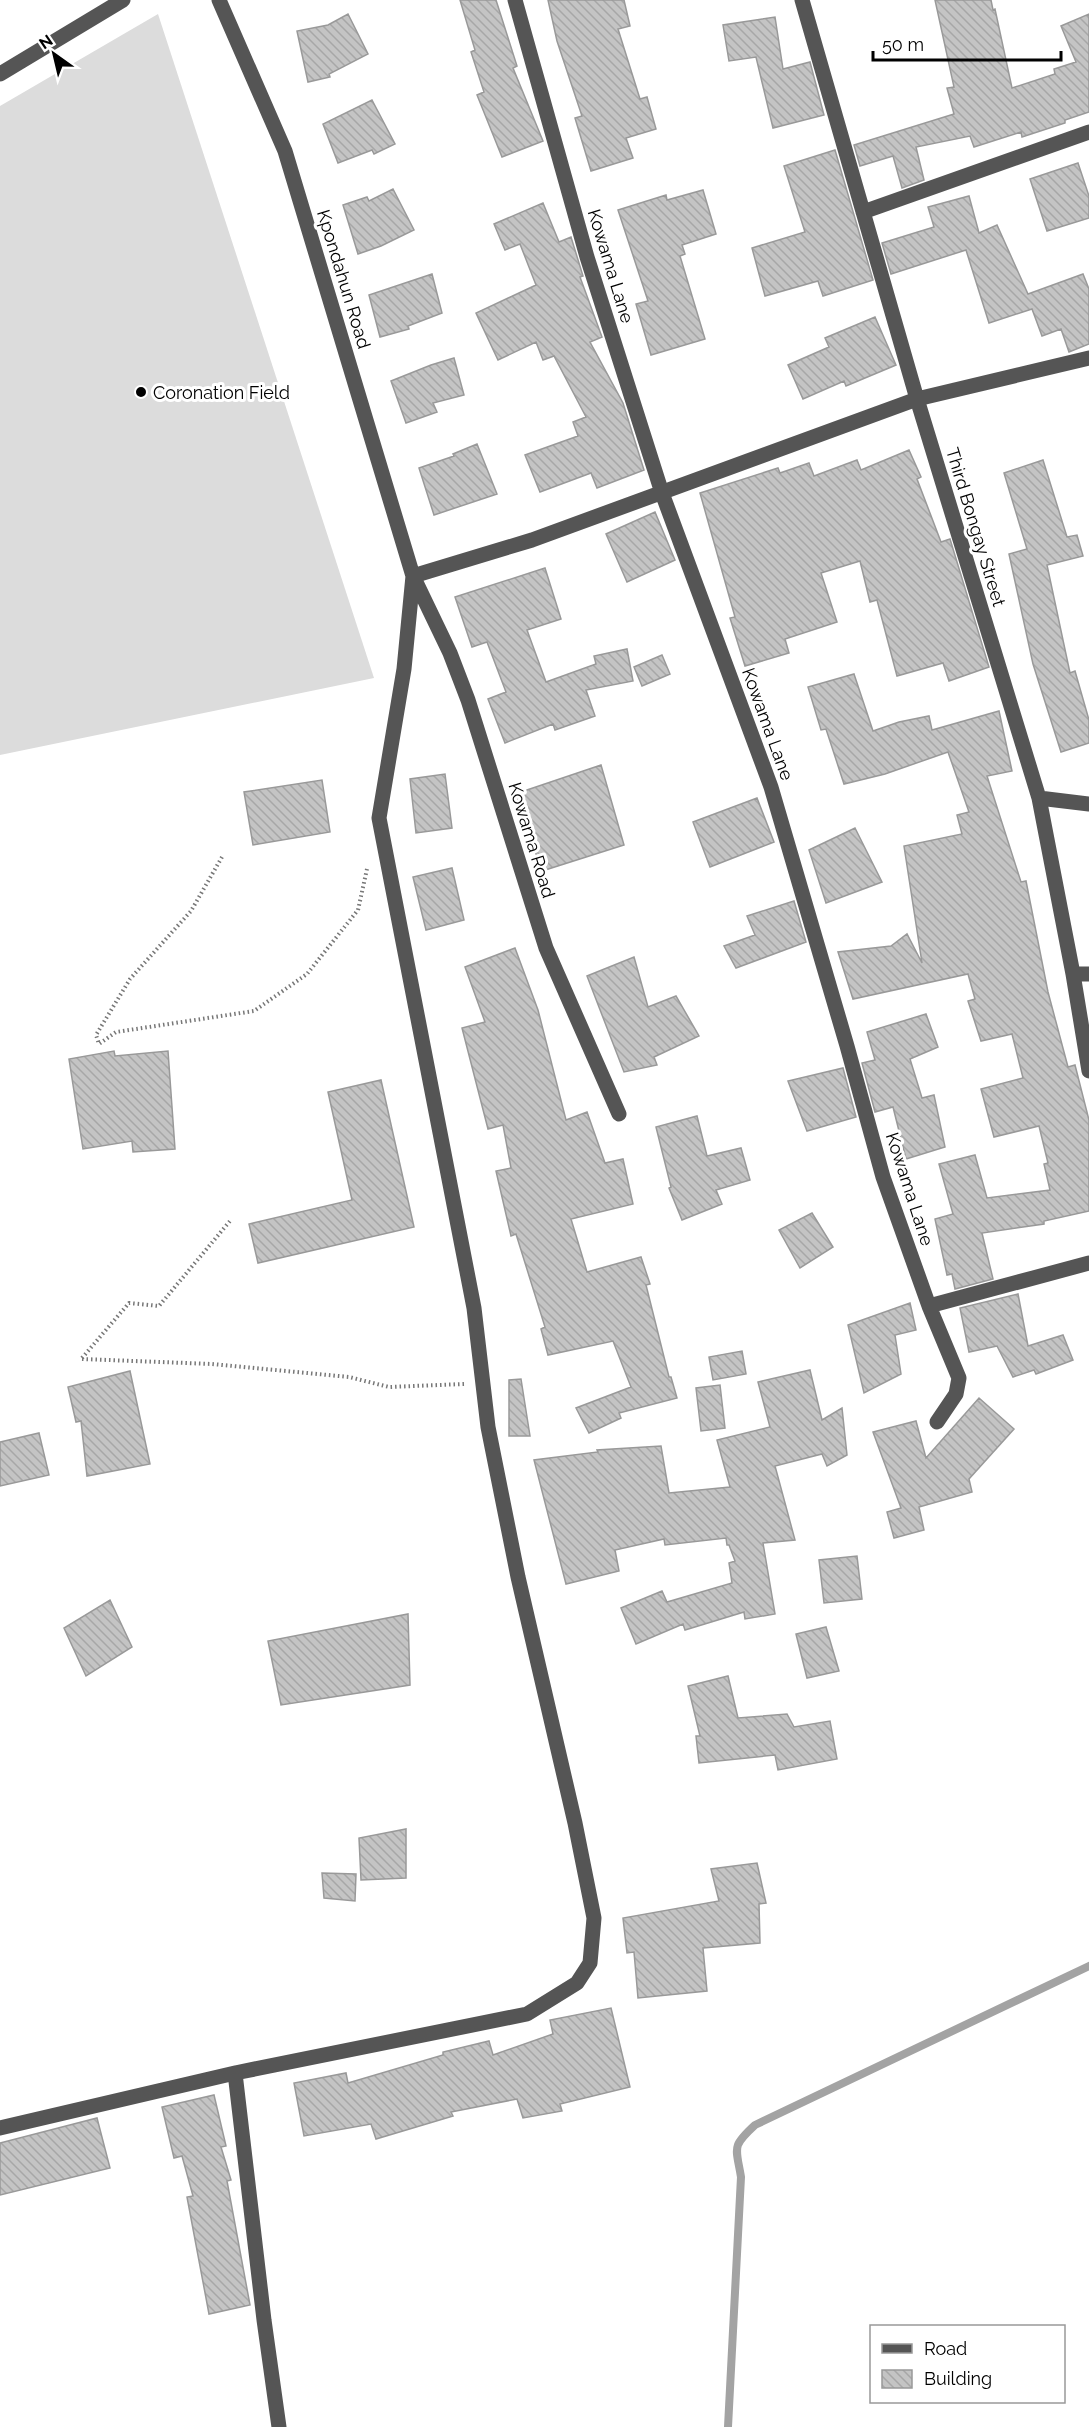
<svg xmlns="http://www.w3.org/2000/svg" width="1089" height="2427" font-family="Raleway,sans-serif">
  <style>
    .pitch { fill: #dcdcdc }
    .lines { fill: none; stroke-linecap: round; stroke-linejoin: round }
    .stream { stroke: #a3a3a3; stroke-width: 8 }
    .building { fill: url(#building-back-hatch); stroke: #999; stroke-width: 1.5 }
    .path { stroke: #777; stroke-width: 4; stroke-dasharray: 1.5 3; stroke-linecap: butt }
    .minor { stroke: #555; stroke-width: 15 }
    .poi-dot { fill: #000; stroke: #fff; stroke-width: 2 }
    .labels { text-anchor: middle; dominant-baseline: central; stroke-width: 6; stroke-linejoin: round; paint-order: stroke }
    .street-label { font-size: 18px; fill: #000; stroke: #fff }
    .poi-label { font-size: 18px; fill: #000; stroke: #fff; text-anchor: start }
  </style>
  <defs>
    <pattern id="building-back-hatch" width="6" height="6" patternUnits="userSpaceOnUse" patternTransform="scale(1.5)"><rect width="6" height="6" fill="#c4c4c4"/><path d="M-1 5l2 2M0 0l6 6M5-1l2 2" fill="none" stroke="#a7a7a7"/></pattern>
  </defs>
  <rect width="100%" height="100%" fill="#fff"/>
  <path class="pitch" d="M158,14L374,678L0,755V106Z"/>
  <g class="lines">
    <path class="stream" d="M728,2427L741,2177C736,2147 731,2147 755,2125L1089,1966"/>
  </g>
  <path class="building" d="M460,0H496L517,66L513,68L543,141L502,157L477,95L484,92L471,52L475,50Z
    M548,0H624L630,26L618,29L640,99L647,97L656,129L626,138L633,158L591,171L575,118L582,116L557,41Z
    M935,0H991L993,10L995,9L1012,88L1055,74L1054,69L1076,62L1061,26L1089,14V112L1065,120V123L1022,137L1021,132L974,147L970,136L916,147L924,180L902,188L893,156L860,166L854,145L954,114L947,88L954,87Z
    M348,14L368,54L329,74L330,77L308,82L297,31L328,25Z
    M775,17L783,69L810,62L824,115L773,128L756,57L729,61L723,25Z
    M372,100L395,144L374,154L372,150L338,163L323,124Z
    M835,150L873,280L823,296L818,281L765,296L752,248L805,232L784,166Z
    M1078,163L1089,196V218L1047,231L1030,179Z
    M393,189L414,230L381,246L358,254L343,205L367,197L369,201Z
    M703,190L716,234L682,245L685,254L680,256L705,339L651,355L636,304L648,301L618,210L666,195L667,200Z
    M969,196L979,233L997,225L1028,294L1083,274L1089,289V344L1069,352L1061,329L1042,336L1032,309L989,323L966,250L891,274L882,243L934,227L928,207Z
    M543,203L559,242L571,237L583,276L580,277L602,337L590,342L623,403L644,470L597,488L591,473L540,492L525,455L578,436L573,422L586,417L554,356L543,360L536,342L498,360L476,313L536,285L520,244L505,250L494,224Z
    M432,274L442,313L408,326L409,329L380,337L369,295Z
    M875,317L896,365L846,386L844,381L803,399L788,365L829,347L825,338Z
    M454,358L464,395L433,403L437,412L406,423L391,381L431,365Z
    M477,444L497,494L434,515L419,468L454,456L453,454Z
    M909,450L921,477L917,479L941,542L950,539L989,667L949,681L943,663L897,676L877,600L870,602L860,561L821,573L837,622L785,639L789,653L745,666L730,618L735,617L700,493L778,468L780,473L809,463L814,476L857,460L861,470Z
    M1043,460L1067,537L1077,535L1083,556L1047,565L1070,673L1075,671L1089,720V743L1061,752L1033,664L1009,554L1027,549L1004,473Z
    M655,512L675,560L627,582L606,534Z
    M545,568L561,619L527,630L546,682L596,664L594,656L627,649L633,681L586,690L595,716L555,730L553,724L505,743L488,699L506,692L487,642L472,647L455,597Z
    M662,655L670,674L642,686L634,667Z
    M854,674L873,731L899,722L929,716L932,730L999,711L1012,771L987,776L1021,882L1026,881L1048,992L1068,1067L1075,1065L1089,1120V1211L1044,1221V1224L982,1233L993,1279L955,1289L952,1274L947,1275L935,1219L953,1214L939,1164L975,1155L987,1198L1050,1190L1044,1164L1048,1163L1039,1126L994,1137L981,1089L1023,1078L1012,1034L981,1041L968,1001L975,999L968,974L853,999L838,952L891,946L907,934L922,963L904,846L962,834L957,815L969,812L948,752L885,774L844,784L826,729L821,730L808,687Z
    M601,765L624,845L542,871L515,794Z
    M445,774L452,828L416,833L410,779Z
    M322,780L330,832L253,845L244,792Z
    M757,798L774,842L710,867L693,822Z
    M855,828L882,882L826,903L809,850Z
    M452,868L464,920L426,930L413,877Z
    M794,901L806,942L736,968L724,946L755,935L747,916Z
    M515,948L538,1010L566,1120L587,1112L605,1163L623,1159L633,1204L571,1219L587,1272L641,1257L650,1284L646,1285L669,1377H671L677,1398L619,1413L621,1418L589,1433L576,1408L631,1387L613,1341L548,1355L541,1329L545,1327L516,1234L511,1236L496,1171L511,1168L503,1125L488,1129L462,1028L485,1022L465,967Z
    M634,957L648,1007L676,996L699,1036L654,1057L657,1065L624,1072L587,976Z
    M926,1014L938,1047L910,1059L922,1098L934,1095L945,1147L906,1159L893,1107L875,1112L862,1063L875,1060L867,1032Z
    M114,1051L115,1056L168,1051L175,1149L133,1152L132,1141L83,1149L69,1059Z
    M843,1068L856,1117L807,1131L788,1081Z
    M381,1080L414,1227L258,1263L249,1224L352,1200L328,1092Z
    M697,1116L707,1156L741,1148L750,1180L716,1190L722,1204L682,1220L669,1188L671,1187L656,1127Z
    M812,1213L833,1247L800,1268L779,1230Z
    M1018,1294L1028,1346L1063,1335L1073,1360L1036,1374L1034,1370L1013,1377L997,1346L969,1352L960,1308Z
    M910,1303L916,1330L895,1335L901,1374L864,1393L848,1325Z
    M742,1351L746,1374L713,1380L709,1357Z
    M810,1370L822,1420L842,1408L847,1455L827,1466L822,1454L775,1466L795,1540L763,1543L775,1614L745,1619L744,1612L685,1630L683,1624L636,1644L621,1608L662,1591L667,1602L732,1583L729,1563L735,1561L729,1545H727L726,1538L665,1545L664,1539L615,1550L619,1571L566,1584L534,1460L598,1452L597,1450L661,1446L669,1493L730,1487L717,1440L770,1427L758,1382Z
    M130,1371L150,1464L87,1476L81,1421L76,1422L68,1387Z
    M521,1379L530,1436H509V1380Z
    M720,1385L725,1428L701,1431L696,1388Z
    M979,1398L1014,1429L969,1479L972,1492L919,1507L924,1530L894,1538L887,1512L901,1508L873,1432L916,1421L926,1458Z
    M39,1433L49,1475L0,1486V1442Z
    M857,1556L862,1599L824,1603L819,1560Z
    M110,1600L132,1647L86,1676L64,1628Z
    M408,1614L410,1685L281,1705L268,1641Z
    M826,1627L839,1671L807,1678L796,1634Z
    M728,1676L738,1718L787,1714L794,1727L830,1721L837,1759L778,1770L775,1755L699,1763L696,1736H700L688,1686Z
    M406,1829V1878L361,1880L359,1838Z
    M757,1863L766,1903L759,1904L760,1943L703,1948L707,1991L638,1998L634,1952L627,1953L623,1918L719,1901L711,1869Z
    M322,1873L356,1874L355,1901L324,1898Z
    M611,2008L630,2087L560,2104L562,2111L523,2118L517,2099L451,2112L453,2116L376,2139L371,2124L304,2136L294,2083L346,2073L348,2083L443,2055V2052L489,2041L493,2055L553,2034L550,2020Z
    M214,2095L226,2146L221,2147L231,2180L227,2181L250,2305L209,2314L187,2197L193,2196L182,2156L174,2158L162,2107Z
    M97,2118L110,2168L0,2195V2143Z"/>
  <g class="lines">
    <path class="path" d="M222,857L191,911L130,979L96,1035L99,1044L116,1032L254,1011L307,974L358,910L367,869
      M82,1358L129,1303L159,1306L230,1221
      M82,1359L212,1364L349,1377L389,1387L464,1384"/>
    <path class="minor" d="M219,0L285,151L413,576L450,653L468,700L546,948L619,1114
      M515,0L587,257L662,493L771,787L847,1046L883,1177L929,1306L1089,1263
      M802,0L917,399L1039,798L1073,974L1089,1071
      M0,74L123,0
      M863,212L1089,132
      M413,576L532,540L917,399L1089,358
      M1039,798L1089,804
      M1073,974H1089
      M929,1306L959,1378L956,1394L937,1422
      M235,2073L264,2320L279,2427
      M0,2128L235,2073L527,2014L577,1983L590,1963L594,1918L575,1823L518,1577L488,1427L474,1308L379,818L404,669L413,576"/>
  </g>
  <circle class="poi-dot" cx="141" cy="392" r="6"/>
  <g class="labels">
    <g class="street-label">
      <text transform="translate(611 266) rotate(73)">Kowama Lane</text>
      <text transform="translate(344 279) rotate(73)">Kpondahun Road</text>
      <text transform="translate(976 527) rotate(73)">Third Bongay Street</text>
      <text transform="translate(768 724) rotate(70)">Kowama Lane</text>
      <text transform="translate(532 840) rotate(73)">Kowama Road</text>
      <text transform="translate(910 1189) rotate(72)">Kowama Lane</text>
    </g>
    <g class="poi-label">
      <text x="153" y="392">Coronation Field</text>
    </g>
  </g>
  <rect x="870" y="2325" width="195" height="78" fill="#ffffff" stroke="#999999" stroke-width="1.5"/>
  <rect x="882" y="2344" width="30" height="9" fill="#555555" stroke="#999999" stroke-width="1.5"/>
  <text x="924" y="2355" font-size="18" fill="#000000">Road</text>
  <rect x="882" y="2370" width="30" height="18" fill="url(#building-back-hatch)" stroke="#999999" stroke-width="1.5"/>
  <text x="924" y="2385" font-size="18" fill="#000000">Building</text>
  <g transform="translate(54 54) rotate(326)" stroke="#ffffff" stroke-width="4.5" paint-order="stroke">
  <path d="M0-4.5L10 22L0 15L-10 22Z" fill="#000000"/>
  <text y="-9" font-size="16" font-weight="bold" text-anchor="middle" fill="#000000">N</text>
  </g>
  <path d="M873 51v9h188v-9" fill="none" stroke="#000000" stroke-width="3"/>
  <text x="882" y="51" font-size="18" fill="#000000" stroke="#ffffff" stroke-width="4.5" paint-order="stroke">50 m</text>
</svg>
